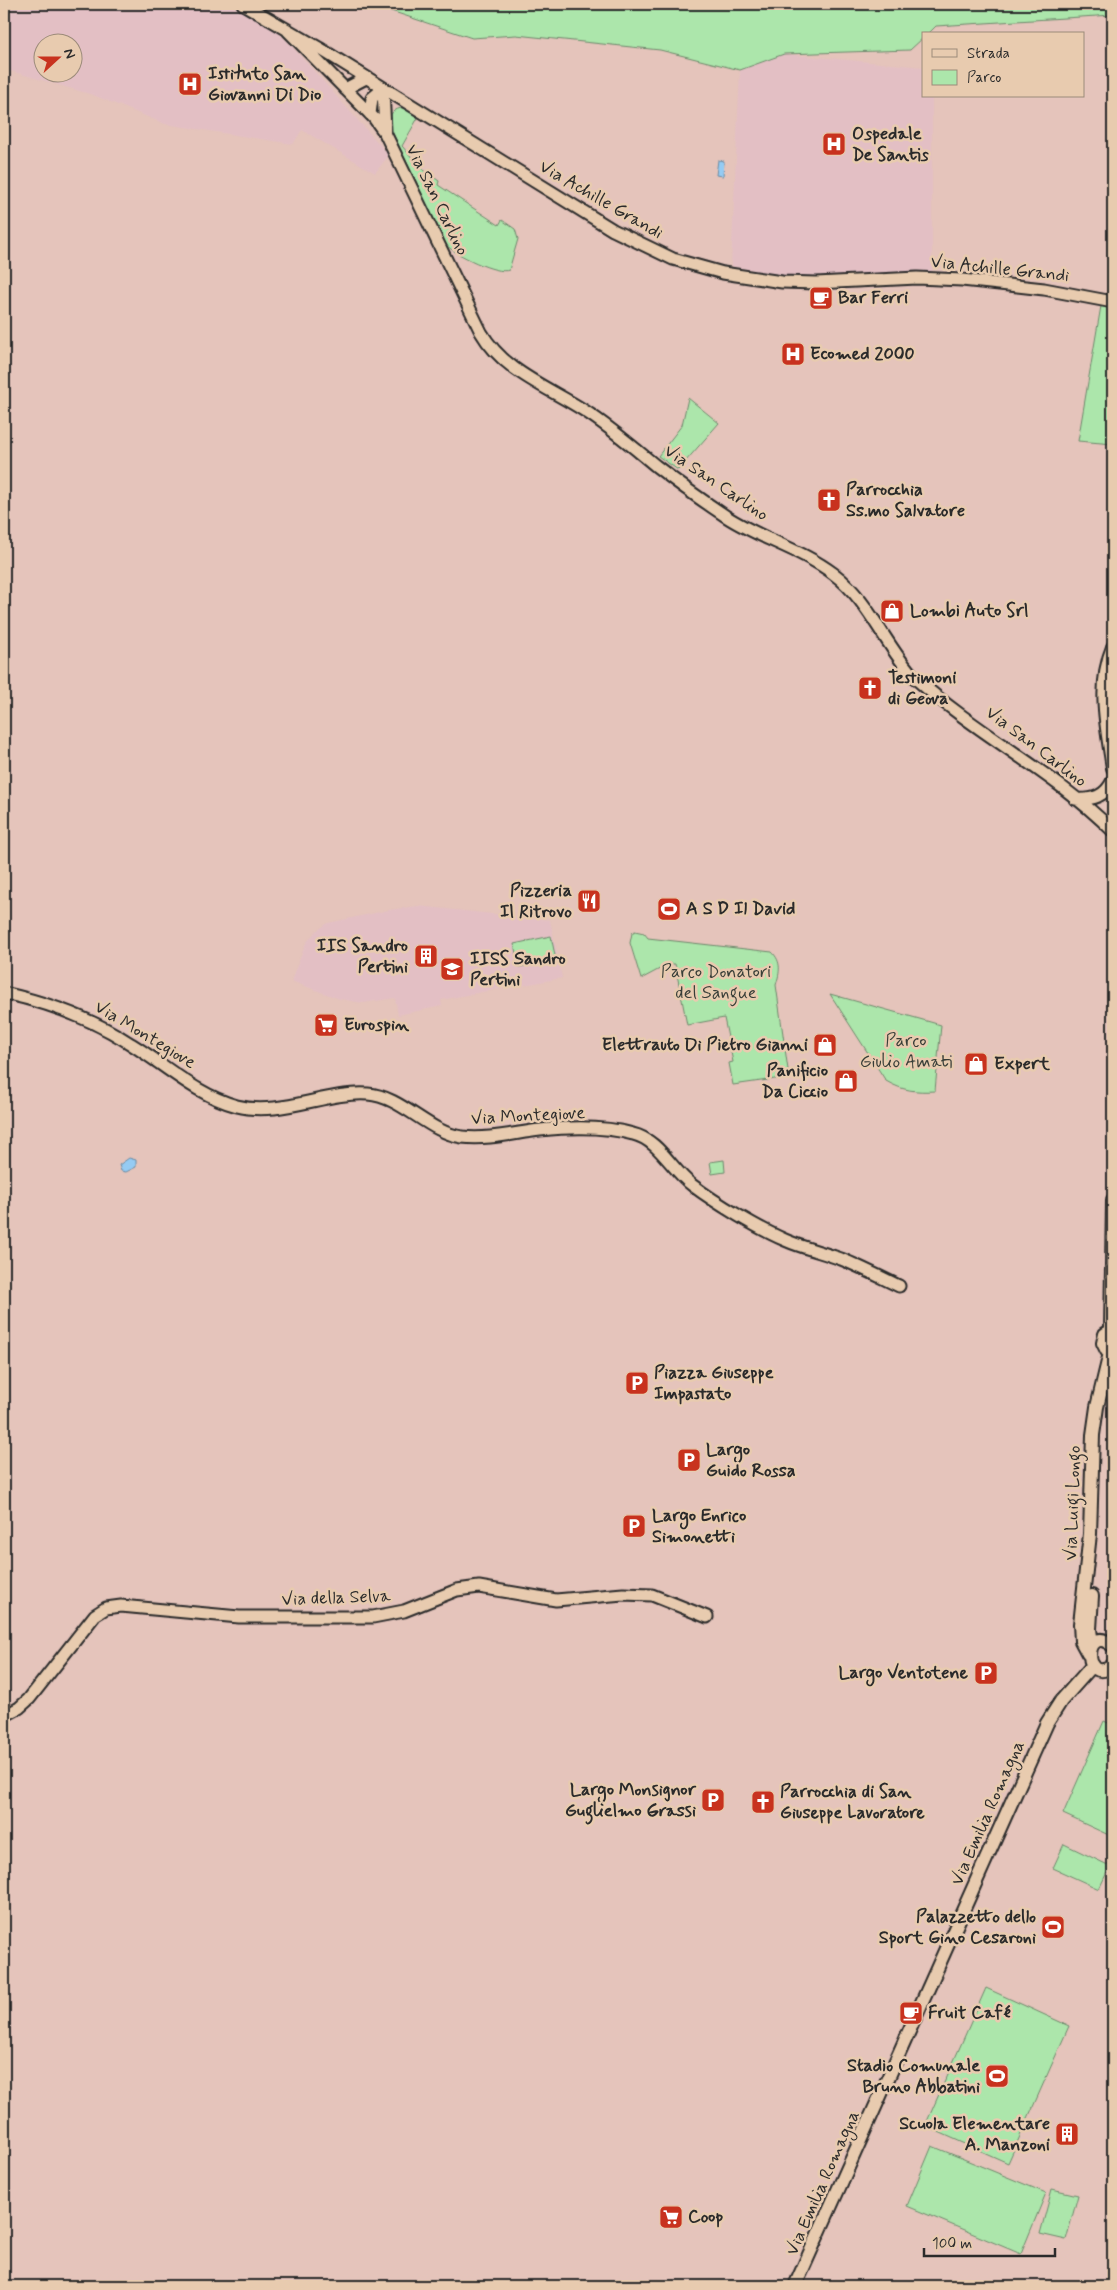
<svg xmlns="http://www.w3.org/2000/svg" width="1117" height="2290" font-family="Mynerve,sans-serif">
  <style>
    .built { fill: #e3bfc4; fill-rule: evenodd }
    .green { fill: #ace6ab; stroke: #6c886b }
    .water { fill: #95cbf3; stroke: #6b8ba3 }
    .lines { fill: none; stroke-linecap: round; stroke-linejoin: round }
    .tertiary-casing { stroke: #2b2b2b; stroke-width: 15 }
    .secondary-casing { stroke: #2b2b2b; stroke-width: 16 }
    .tertiary { stroke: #e8cbaf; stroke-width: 11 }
    .secondary { stroke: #e8cbaf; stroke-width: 12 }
    .labels { text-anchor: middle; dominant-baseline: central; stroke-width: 5; stroke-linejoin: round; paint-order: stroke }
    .poi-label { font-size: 18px; font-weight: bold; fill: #2b2b2b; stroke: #e8cbaf; text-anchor: start }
    .street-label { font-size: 18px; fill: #2b2b2b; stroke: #e8cbaf }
    .park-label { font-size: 18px; fill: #383e38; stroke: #e8cbaf }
  </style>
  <rect width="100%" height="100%" fill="#e5c4bb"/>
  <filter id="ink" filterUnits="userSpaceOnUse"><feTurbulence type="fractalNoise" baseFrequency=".02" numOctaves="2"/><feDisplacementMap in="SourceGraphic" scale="10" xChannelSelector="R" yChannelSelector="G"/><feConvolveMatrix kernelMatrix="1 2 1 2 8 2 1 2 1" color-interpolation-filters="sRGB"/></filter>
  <g filter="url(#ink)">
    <path class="built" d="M4,4H225L251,13L277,31L289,43L389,155L375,173L302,130L293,144L165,124L93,95L4,69ZM42,42H72V72H42Z
      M784,54L923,67V96H932V273L903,276L797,279L731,266L740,70Z
      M418,906L550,920L562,978L519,986L517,978L511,979L513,986L441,1000L442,1006L398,1015L395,998L363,1003L340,999L291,981L306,943L316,931L328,923L389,910Z"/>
    <path class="green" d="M370,4H1113V15L936,26L928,34H923V38L910,50L784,54L740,70L660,50L516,35L472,38Z
      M401,108H406L419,116L402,146L421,168L439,181L438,185L499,225L502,220L515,229L518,239L509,270C497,275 455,254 446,245L390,127C389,116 390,111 401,108Z
      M1101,306L1113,308V444L1078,441Z
      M688,398L719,423L678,470L658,456L682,425Z
      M635,931L644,933L648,938L772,952C782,962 780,972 776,985L789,1077L733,1085L729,1063L733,1062L724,1018L687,1025L675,964H669L641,979L630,943L632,933Z
      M551,936L556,960L519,967L514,944Z
      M830,994L941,1025L935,1091C916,1092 903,1091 886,1081Z
      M724,1160L725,1172L712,1174L710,1162Z
      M1104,1721L1113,1725V1837L1063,1814Z
      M1064,1844L1110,1866L1099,1889L1053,1868Z
      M986,1988L1069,2026L1008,2163L925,2126Z
      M932,2146L1046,2193L1021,2254L907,2206Z
      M1052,2189L1078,2195L1066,2240L1040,2234Z"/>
    <path class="water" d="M718,160L724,161L723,176L716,175Z
      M129,1158L136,1160V1167L126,1172L121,1171L119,1165Z"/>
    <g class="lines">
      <g class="tertiary-casing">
        <path id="tertiary" d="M243,4L319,48L613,230L673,259L723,273L782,282L816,283L917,278L962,280L1044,289L1113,302
          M288,31L374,118L385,133L481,332C504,372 548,387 585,411C610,427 633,447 656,466C679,484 703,501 727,517C761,539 801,549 834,574C869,600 885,646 915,678C977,734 1054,772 1113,831
          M345,89L366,78
          M383,89L385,131
          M370,114L372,98L383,89
          M1075,799C1093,800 1105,797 1113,780
          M4,993C49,1003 93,1019 131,1044C165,1065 198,1096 237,1106C280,1117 327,1091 368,1094C401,1096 429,1133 462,1137C488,1140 514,1133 540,1130C569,1127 605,1126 633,1134C659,1140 671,1169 692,1185C716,1203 757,1228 785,1240C803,1248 822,1252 841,1259C861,1267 880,1277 899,1286
          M4,1716L19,1708L29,1699L95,1615L106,1608L121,1606L239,1617H373L404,1611L457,1590L479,1587L556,1600L623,1594L652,1595L707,1617"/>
      </g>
      <g class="secondary-casing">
        <path id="secondary" d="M1113,647C1097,685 1107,728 1113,768
          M1111,1330L1113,1200
          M1113,1330L1105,1334L1103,1343L1107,1351L1113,1354
          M1092,1596L1090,1629L1092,1645
          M1113,1646C1083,1620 1082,1689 1113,1665
          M1088,1654L1081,1641L1080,1624L1090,1534L1093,1435L1097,1407L1110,1353
          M795,2286L1047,1723L1061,1701L1093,1665"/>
      </g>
      <use href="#tertiary" class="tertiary"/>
      <use href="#secondary" class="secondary"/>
    </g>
  </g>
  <defs>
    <g id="hospital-square" transform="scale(1.25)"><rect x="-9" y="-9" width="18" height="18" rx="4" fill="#c8321e" stroke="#e8cbaf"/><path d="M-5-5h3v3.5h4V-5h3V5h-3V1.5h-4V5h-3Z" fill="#fff"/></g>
    <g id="cafe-square" transform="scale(1.25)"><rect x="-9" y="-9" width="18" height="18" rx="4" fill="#c8321e" stroke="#e8cbaf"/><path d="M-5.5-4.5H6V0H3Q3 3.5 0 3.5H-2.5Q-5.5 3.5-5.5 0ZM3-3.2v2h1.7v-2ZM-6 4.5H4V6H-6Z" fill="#fff"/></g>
    <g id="church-square" transform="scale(1.25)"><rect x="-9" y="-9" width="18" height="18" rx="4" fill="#c8321e" stroke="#e8cbaf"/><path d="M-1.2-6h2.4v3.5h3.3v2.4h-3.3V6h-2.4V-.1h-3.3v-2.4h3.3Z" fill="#fff"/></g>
    <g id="shop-square" transform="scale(1.25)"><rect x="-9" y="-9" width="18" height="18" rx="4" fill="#c8321e" stroke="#e8cbaf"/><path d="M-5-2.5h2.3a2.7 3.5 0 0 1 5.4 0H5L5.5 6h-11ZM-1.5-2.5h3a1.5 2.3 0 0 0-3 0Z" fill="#fff"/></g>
    <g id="restaurant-square" transform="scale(1.25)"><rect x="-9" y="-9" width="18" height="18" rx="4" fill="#c8321e" stroke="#e8cbaf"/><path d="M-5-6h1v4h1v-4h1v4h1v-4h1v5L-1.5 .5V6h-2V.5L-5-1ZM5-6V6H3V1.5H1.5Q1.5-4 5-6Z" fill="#fff"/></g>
    <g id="stadium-square" transform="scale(1.25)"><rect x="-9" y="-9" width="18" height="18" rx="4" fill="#c8321e" stroke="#e8cbaf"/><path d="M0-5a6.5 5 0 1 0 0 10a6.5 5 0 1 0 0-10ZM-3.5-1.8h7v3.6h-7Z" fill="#fff"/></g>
    <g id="building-square" transform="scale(1.25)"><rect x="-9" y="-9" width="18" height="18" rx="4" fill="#c8321e" stroke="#e8cbaf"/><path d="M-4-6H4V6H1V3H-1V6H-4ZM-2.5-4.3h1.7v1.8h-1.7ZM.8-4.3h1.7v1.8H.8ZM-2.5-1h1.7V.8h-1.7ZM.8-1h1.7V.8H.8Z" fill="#fff"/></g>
    <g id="school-square" transform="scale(1.25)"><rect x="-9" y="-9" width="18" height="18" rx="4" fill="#c8321e" stroke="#e8cbaf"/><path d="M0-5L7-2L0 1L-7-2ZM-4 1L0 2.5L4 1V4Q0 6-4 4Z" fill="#fff"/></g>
    <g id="supermarket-square" transform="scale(1.25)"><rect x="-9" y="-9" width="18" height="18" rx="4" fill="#c8321e" stroke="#e8cbaf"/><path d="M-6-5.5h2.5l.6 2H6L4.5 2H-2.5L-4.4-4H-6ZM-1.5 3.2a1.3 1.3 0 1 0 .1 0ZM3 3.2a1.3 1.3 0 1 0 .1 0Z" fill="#fff"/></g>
    <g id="parking-square" transform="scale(1.25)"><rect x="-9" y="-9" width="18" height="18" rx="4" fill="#c8321e" stroke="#e8cbaf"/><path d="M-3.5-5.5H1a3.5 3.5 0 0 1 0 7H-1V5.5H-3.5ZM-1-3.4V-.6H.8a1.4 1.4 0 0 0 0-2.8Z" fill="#fff"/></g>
  </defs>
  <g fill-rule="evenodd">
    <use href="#hospital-square" x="190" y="84"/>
    <use href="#hospital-square" x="834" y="144"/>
    <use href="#cafe-square" x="821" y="298"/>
    <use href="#hospital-square" x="793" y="354"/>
    <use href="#church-square" x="829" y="500"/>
    <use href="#shop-square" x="892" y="611"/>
    <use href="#church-square" x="870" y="688"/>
    <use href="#restaurant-square" x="589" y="901"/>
    <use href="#stadium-square" x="669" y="909"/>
    <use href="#building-square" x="426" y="956"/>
    <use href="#school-square" x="452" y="969"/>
    <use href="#supermarket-square" x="326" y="1025"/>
    <use href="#shop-square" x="825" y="1045"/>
    <use href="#shop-square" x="976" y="1064"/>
    <use href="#shop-square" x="846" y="1081"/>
    <use href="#parking-square" x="637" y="1383"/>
    <use href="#parking-square" x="689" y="1460"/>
    <use href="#parking-square" x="634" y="1526"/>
    <use href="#parking-square" x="986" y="1673"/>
    <use href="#parking-square" x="713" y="1800"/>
    <use href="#church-square" x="763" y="1802"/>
    <use href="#stadium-square" x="1053" y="1927"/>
    <use href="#cafe-square" x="911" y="2013"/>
    <use href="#stadium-square" x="997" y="2076"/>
    <use href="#building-square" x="1067" y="2134"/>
    <use href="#supermarket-square" x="671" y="2217"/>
  </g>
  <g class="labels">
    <g class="poi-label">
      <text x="208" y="74">Istituto San<tspan x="208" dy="21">Giovanni Di Dio</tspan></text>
      <text x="852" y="134">Ospedale<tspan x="852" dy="21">De Santis</tspan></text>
      <text x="838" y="298">Bar Ferri</text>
      <text x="810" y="354">Ecomed 2000</text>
      <text x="846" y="490">Parrocchia<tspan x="846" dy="21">Ss.mo Salvatore</tspan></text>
      <text x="910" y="611">Lombi Auto Srl</text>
      <text x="888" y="678">Testimoni<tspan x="888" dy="21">di Geova</tspan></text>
      <text x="572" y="891" text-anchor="end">Pizzeria<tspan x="572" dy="21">Il Ritrovo</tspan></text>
      <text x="686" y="909">A S D Il David</text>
      <text x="408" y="946" text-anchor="end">IIS Sandro<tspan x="408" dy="21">Pertini</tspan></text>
      <text x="470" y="959">IISS Sandro<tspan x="470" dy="21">Pertini</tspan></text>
      <text x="344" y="1025">Eurospin</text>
      <text x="808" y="1045" text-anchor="end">Elettrauto Di Pietro Gianni</text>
      <text x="994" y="1064">Expert</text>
      <text x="828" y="1071" text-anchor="end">Panificio<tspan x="828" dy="21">Da Ciccio</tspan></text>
      <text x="654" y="1373">Piazza Giuseppe<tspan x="654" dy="21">Impastato</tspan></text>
      <text x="706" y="1450">Largo<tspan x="706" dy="21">Guido Rossa</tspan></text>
      <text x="652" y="1516">Largo Enrico<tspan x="652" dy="21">Simonetti</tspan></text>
      <text x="968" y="1673" text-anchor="end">Largo Ventotene</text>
      <text x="696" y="1790" text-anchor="end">Largo Monsignor<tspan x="696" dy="21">Guglielmo Grassi</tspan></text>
      <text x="780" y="1792">Parrocchia di San<tspan x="780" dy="21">Giuseppe Lavoratore</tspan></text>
      <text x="1036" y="1917" text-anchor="end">Palazzetto dello<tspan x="1036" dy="21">Sport Gino Cesaroni</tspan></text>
      <text x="928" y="2013">Fruit Café</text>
      <text x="980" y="2066" text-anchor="end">Stadio Comunale<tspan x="980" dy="21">Bruno Abbatini</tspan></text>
      <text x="1050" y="2124" text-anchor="end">Scuola Elementare<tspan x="1050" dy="21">A. Manzoni</tspan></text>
      <text x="688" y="2217">Coop</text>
    </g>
    <g class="street-label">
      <text transform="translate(437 200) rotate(64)">Via San Carlino</text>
      <text transform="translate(601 200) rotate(30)">Via Achille Grandi</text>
      <text transform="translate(1000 269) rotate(6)">Via Achille Grandi</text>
      <text transform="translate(716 483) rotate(34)">Via San Carlino</text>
      <text transform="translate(1036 747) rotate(37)">Via San Carlino</text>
      <text transform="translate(145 1035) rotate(31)">Via Montegiove</text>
      <text transform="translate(528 1116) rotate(-3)">Via Montegiove</text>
      <text transform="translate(1073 1503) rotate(-88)">Via Luigi Longo</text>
      <text transform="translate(336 1598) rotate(-2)">Via della Selva</text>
      <text transform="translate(988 1813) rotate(-66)">Via Emilia Romagna</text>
      <text transform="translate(823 2183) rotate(-66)">Via Emilia Romagna</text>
    </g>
    <g class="park-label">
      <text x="716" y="972">Parco Donatori<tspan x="716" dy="21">del Sangue</tspan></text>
      <text x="906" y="1041">Parco<tspan x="906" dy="21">Giulio Amati</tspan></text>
    </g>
  </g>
  <rect width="1117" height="2290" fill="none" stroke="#e8cbaf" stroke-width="20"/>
  <rect x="10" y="10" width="1097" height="2270" fill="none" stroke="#2b2b2b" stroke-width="2" filter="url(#ink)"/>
  <rect x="922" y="32" width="162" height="65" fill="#e8cbaf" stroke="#9c8b7a"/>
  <rect x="932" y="49" width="25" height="8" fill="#e8cbaf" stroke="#9c8b7a"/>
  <text x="967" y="58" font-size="15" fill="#2b2b2b">Strada</text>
  <rect x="932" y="70" width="25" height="15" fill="#ace6ab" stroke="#9c8b7a"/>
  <text x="967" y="82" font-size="15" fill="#2b2b2b">Parco</text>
  <g transform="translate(58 58) rotate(69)"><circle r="24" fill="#e8cbaf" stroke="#9c8b7a"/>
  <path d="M0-4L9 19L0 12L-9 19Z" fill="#c8321e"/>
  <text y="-8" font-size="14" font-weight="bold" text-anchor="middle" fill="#2b2b2b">N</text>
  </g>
  <path d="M924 2248v8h131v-8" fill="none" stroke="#2b2b2b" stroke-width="2.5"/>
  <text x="932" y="2248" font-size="15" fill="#2b2b2b" stroke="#e8cbaf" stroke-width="4" paint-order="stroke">100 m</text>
</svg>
